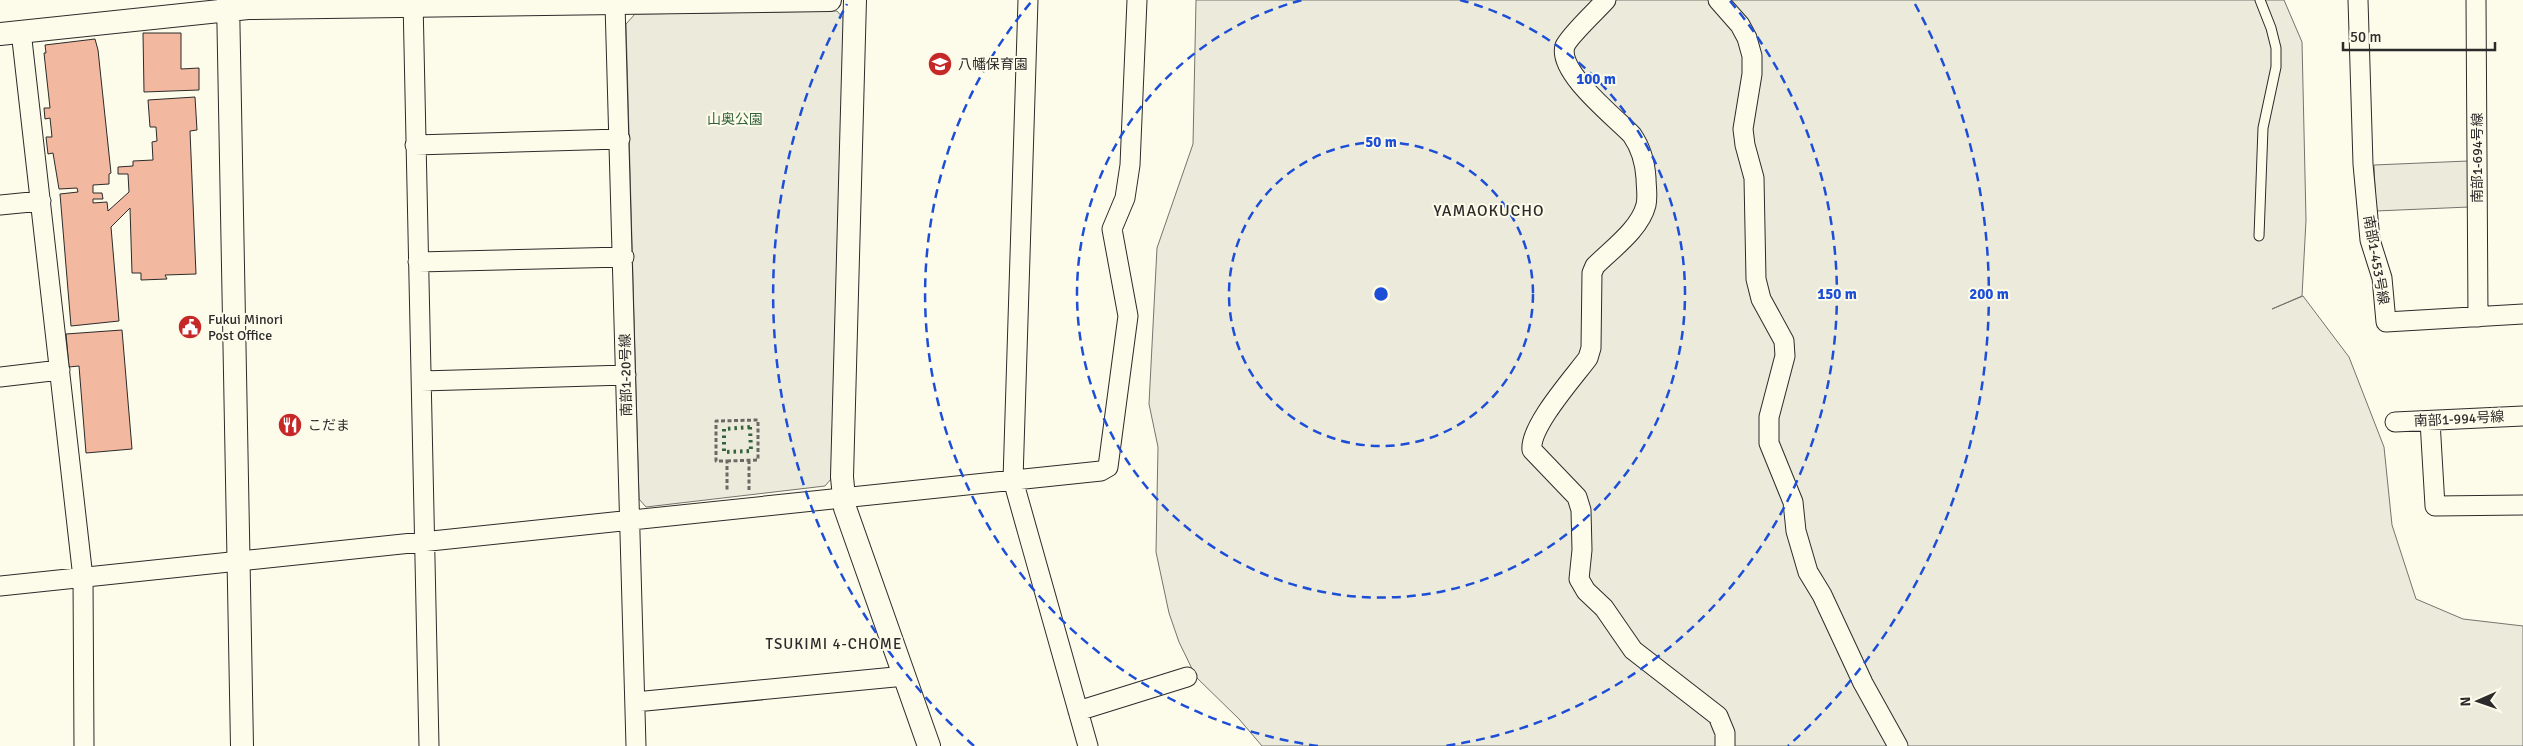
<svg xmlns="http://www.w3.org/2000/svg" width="2523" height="746" font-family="Signika,'Noto Sans JP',sans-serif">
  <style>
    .green { fill: #ecebdb; stroke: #74746e }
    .building { fill: #f2b8a0; stroke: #2b2b2b }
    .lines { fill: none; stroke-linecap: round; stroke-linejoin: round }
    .service-casing { stroke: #2b2b2b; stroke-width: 11 }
    .minor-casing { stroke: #2b2b2b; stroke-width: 21 }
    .tertiary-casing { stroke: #2b2b2b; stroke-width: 24 }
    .path { stroke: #6a6964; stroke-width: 3; stroke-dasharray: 4 2.5; stroke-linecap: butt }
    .service { stroke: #fdfbea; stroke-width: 9 }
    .minor { stroke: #fdfbea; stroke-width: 19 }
    .tertiary { stroke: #fdfbea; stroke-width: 22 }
    .hedge { stroke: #34623c; stroke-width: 4; stroke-dasharray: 2.5 4; stroke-linecap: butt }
    .ring { fill: none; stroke: #1d4ed8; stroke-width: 2.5; stroke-dasharray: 9 6 }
    .labels { text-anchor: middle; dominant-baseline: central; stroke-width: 4; stroke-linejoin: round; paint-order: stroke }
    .poi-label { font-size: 14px; fill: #2b2b2b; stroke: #fdfbea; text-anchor: start }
    .park-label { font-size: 14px; fill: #34623c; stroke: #fdfbea }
    .street-label { font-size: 14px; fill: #2b2b2b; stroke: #fdfbea }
    .neighbourhood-label { font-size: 15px; letter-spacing: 1px; fill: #2b2b2b; stroke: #fdfbea }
    .quarter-label { font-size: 16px; letter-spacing: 1px; fill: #2b2b2b; stroke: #fdfbea }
    .centre { fill: #1d4ed8; stroke: #fdfbea; stroke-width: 2.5 }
    .ring-label { font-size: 15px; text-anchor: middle; font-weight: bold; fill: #1d4ed8; stroke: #fdfbea; stroke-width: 4; stroke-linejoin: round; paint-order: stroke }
  </style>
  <rect width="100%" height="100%" fill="#fdfbea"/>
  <path class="green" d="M1196,0H2284L2302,42L2306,220L2302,296L2272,309L2303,296L2349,357L2384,447L2392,525L2416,599L2463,619L2523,626V746H1262L1239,719L1196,677L1179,642L1169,613L1156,552L1158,447L1149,404L1157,248L1193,144Z
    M837,11L844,19L831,479L825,486L646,507L639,499L626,24L635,14Z
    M2468,161L2469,207L2376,211L2374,165Z"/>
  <path class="building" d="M143,33H181V69L199,68V90L144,92Z
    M95,39L98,50L111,173L109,174V184L93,185V193H102L103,199H93V203L107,202L108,211L129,192L128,174H118V167L133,166V161L153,160L152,142L157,141L156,127H150L148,100L195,97L197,130L190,131L196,274L165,275L167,279L141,280V273H132L130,208L111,227L119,321L71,326L60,194L78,192L77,188L59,189L53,153L48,154L46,137H52L50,118L45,119L44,108H50L44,53H46L45,45Z
    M122,330L132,449L86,453L79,366L69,367L66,334Z"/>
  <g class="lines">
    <g class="service-casing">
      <path id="service" d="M2259,236L2263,128L2276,67V48L2271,28L2260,0"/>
    </g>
    <g class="minor-casing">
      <path id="minor" d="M413,0L429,746
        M1028,0L1013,480L1088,746
        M1606,0C1598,9 1569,36 1565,46C1557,72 1615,117 1632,135C1641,148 1645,162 1646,178C1646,186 1648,196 1646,205C1640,229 1612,249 1595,266L1592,273L1591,348L1588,358C1574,377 1529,427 1532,450L1577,497L1581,510L1582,550L1579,579L1586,591L1604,608L1633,650L1718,716L1725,733V746
        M1718,0L1740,25L1747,38L1752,56V74L1743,129L1745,145L1754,178L1756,279L1761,299L1784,341L1785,356L1769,417V443L1793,502L1796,531L1808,572L1822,595L1863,683L1898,746
        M2358,0L2363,164L2370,240L2382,278L2386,322L2523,314
        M2476,0L2478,317
        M615,4L636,746
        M21,31L83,578L84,746
        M415,145L620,139
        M0,205L41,201
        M418,262L624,257
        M0,377L60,370
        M421,381L626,375
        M2430,421L2435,506L2523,505
        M2395,422L2523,416
        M0,586L1101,471L1108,467L1128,316L1112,229L1125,198L1130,165L1137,0
        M635,702L905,676
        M1078,711L1187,677"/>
    </g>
    <g class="tertiary-casing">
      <path id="tertiary" d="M228,0L242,746
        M855,0L842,477L845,508L929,746
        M0,34L248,8L830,0"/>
    </g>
    <path class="path" d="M749,460V490
      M727,461L758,460V420L716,421V461H727V491"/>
    <use href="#service" class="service"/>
    <use href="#minor" class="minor"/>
    <use href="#tertiary" class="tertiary"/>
    <path class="hedge" d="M750,427L751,451L724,452V429Z"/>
  </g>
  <g class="ring">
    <circle cx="1381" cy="294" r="152"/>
    <path d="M1460 0A304 304 0 1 1 1302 0"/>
    <path d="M1318 746A456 456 0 0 1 1032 1M1730 1A456 456 0 0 1 1444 746"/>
    <path d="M974 746A608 608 0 0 1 847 4M1915 4A608 608 0 0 1 1788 746"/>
  </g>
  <defs>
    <g id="school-disc" transform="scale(1.25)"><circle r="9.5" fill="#c62828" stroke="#fdfbea"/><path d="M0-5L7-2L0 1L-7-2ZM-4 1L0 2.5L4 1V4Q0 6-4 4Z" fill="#fff"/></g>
    <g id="civic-disc" transform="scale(1.25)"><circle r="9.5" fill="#c62828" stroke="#fdfbea"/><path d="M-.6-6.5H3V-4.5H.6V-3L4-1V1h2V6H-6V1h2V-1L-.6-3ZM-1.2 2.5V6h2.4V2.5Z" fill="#fff"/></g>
    <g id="restaurant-disc" transform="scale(1.25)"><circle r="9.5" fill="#c62828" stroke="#fdfbea"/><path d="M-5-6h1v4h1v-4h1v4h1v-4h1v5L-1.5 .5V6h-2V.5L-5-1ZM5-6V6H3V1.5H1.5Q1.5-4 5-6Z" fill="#fff"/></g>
  </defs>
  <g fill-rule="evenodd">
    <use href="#school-disc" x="940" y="64"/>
    <use href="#civic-disc" x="190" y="327"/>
    <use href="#restaurant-disc" x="290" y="425"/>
  </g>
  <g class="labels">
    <g class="poi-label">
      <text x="958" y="64">八幡保育園</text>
      <text x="208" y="319">Fukui Minori<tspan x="208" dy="16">Post Office</tspan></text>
      <text x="308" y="425">こだま</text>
    </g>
    <g class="park-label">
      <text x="735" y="119">山奥公園</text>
    </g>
    <g class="street-label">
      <text transform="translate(2477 158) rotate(-90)">南部1-694号線</text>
      <text transform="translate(2376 260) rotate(80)">南部1-453号線</text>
      <text transform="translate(626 375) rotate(-91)">南部1-20号線</text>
      <text transform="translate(2459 419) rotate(-3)">南部1-994号線</text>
    </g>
    <g class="neighbourhood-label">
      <text x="834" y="644">TSUKIMI 4-CHOME</text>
    </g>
    <g class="quarter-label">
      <text x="1489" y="211">YAMAOKUCHO</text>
    </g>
  </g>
  <circle cx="1381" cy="294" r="8" class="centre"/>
  <g class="ring-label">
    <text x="1596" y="84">100 m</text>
    <text x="1381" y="147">50 m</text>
    <text x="1837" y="299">150 m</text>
    <text x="1989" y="299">200 m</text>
  </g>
  <g transform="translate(2478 701) rotate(268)" stroke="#fdfbea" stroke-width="4" paint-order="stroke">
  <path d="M0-4L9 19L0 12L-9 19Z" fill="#2b2b2b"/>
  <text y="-8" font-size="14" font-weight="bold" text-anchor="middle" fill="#2b2b2b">N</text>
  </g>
  <path d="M2343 42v8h152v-8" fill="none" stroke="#2b2b2b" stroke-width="2.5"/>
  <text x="2350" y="42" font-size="15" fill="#2b2b2b" stroke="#fdfbea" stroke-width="4" paint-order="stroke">50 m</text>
</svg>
